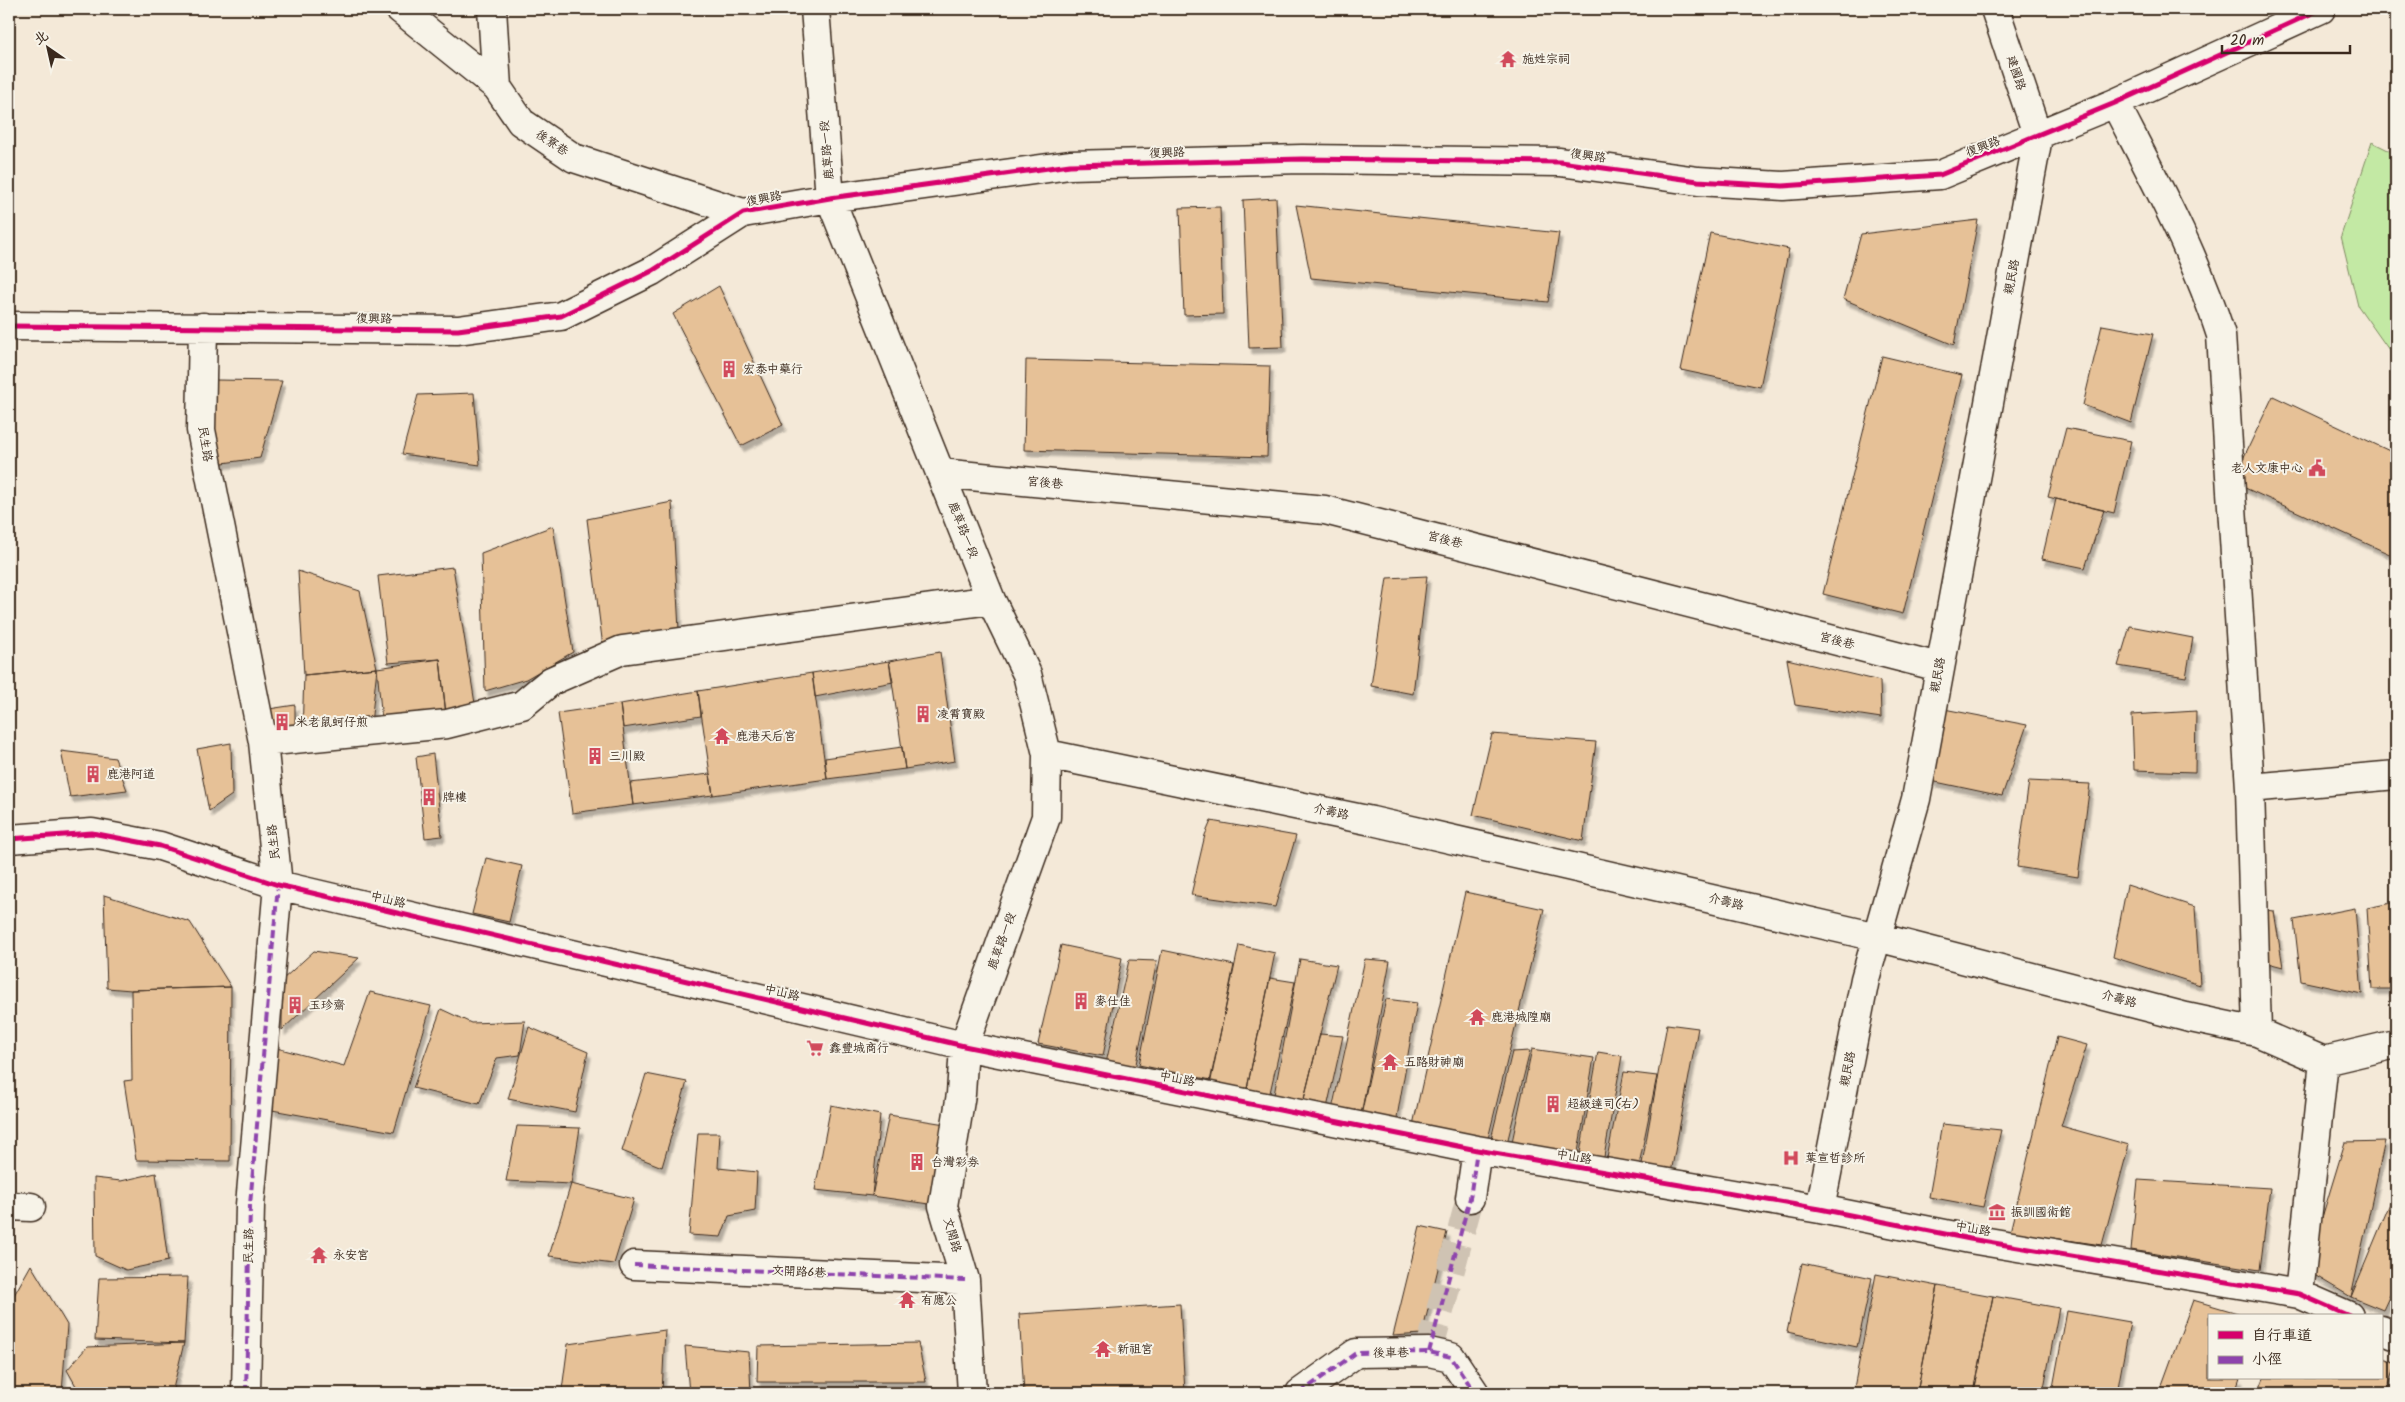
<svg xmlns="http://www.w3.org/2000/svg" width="2405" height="1402" font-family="Kalam,'LXGW WenKai TC',sans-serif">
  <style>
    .green { fill: #c3e9a4; stroke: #7f8a61 }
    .building { fill: #e6c197; stroke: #3b2a1e; filter: url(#shadow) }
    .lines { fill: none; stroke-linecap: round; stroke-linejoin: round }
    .minor-tunnel { stroke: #cfc3b3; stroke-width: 28; stroke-dasharray: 28 14; stroke-linecap: butt }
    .minor-casing { stroke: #3b2a1e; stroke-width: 31 }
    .minor { stroke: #f7f3e8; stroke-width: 28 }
    .quiet { stroke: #8e44ad; stroke-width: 4; stroke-dasharray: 8 4; stroke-linecap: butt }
    .cycleway-casing { stroke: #f7f3e8; stroke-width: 8 }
    .cycleway { stroke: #d6006c; stroke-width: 5 }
    .labels { text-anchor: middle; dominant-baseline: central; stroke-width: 4; stroke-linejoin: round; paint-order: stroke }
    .poi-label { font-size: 12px; fill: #3b2a1e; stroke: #f7f3e8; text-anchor: start }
    .street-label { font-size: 12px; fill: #3b2a1e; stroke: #f7f3e8 }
  </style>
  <defs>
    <filter id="shadow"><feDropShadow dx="3" dy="5.5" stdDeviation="1" flood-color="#0004"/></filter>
  </defs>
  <rect width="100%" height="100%" fill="#f4e9d8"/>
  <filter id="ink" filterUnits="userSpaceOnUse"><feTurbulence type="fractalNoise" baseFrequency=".02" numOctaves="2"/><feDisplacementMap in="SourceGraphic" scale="10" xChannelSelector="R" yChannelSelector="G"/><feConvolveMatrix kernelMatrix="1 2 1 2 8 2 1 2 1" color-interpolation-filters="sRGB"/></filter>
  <g filter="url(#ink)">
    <path class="green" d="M2372,142L2396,154V360L2358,306L2341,236Z"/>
    <path class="building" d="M1276,198L1283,347L1249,348L1243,200Z
      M1296,205L1559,233L1548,302L1311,278Z
      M1220,207L1223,314L1184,315L1180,208Z
      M1978,220L1954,345L1843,299L1861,234Z
      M1710,233L1789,249L1760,387L1681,370Z
      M719,286L783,425L741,446L673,314Z
      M2102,325L2153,334L2131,423L2083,405Z
      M1882,356L1962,375L1903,614L1823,594Z
      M1026,360L1270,366L1267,457L1024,450Z
      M216,380L282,381L260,458L208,465Z
      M474,393L480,465L402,454L418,395Z
      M2273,396L2396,454V557L2232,482Z
      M2066,428L2131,441L2114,513L2048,497Z
      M2056,499L2104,510L2085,568L2042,559Z
      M672,502L679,630L603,647L587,519Z
      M553,526L573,652L526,679L485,691L481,553Z
      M453,567L477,716L447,724L440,659L388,663L378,576Z
      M298,571L360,591L377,668L304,675Z
      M1427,576L1413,694L1371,686L1387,578Z
      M2130,626L2193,638L2186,677L2118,666Z
      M940,652L955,761L905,769L889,661Z
      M440,659L447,724L383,732L377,668Z
      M1787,659L1880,681L1881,718L1795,705Z
      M889,661L893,682L815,697L812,673Z
      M377,668L371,724L302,732L304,675Z
      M812,673L827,779L713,795L698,691Z
      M698,691L701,716L623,728L620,704Z
      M620,704L633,805L572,813L558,713Z
      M295,705V737L271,735L269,709Z
      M1944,709L2027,725L2002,796L1931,781Z
      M2196,711L2195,772L2134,770L2132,715Z
      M1492,734L1596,742L1583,841L1473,815Z
      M231,743L232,795L209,811L197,749Z
      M902,747L905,769L827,779L825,758Z
      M61,751L115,758L127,790L70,797Z
      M433,754L442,836L425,838L416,757Z
      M710,774L713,795L633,805L630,783Z
      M2029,781L2090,784L2078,877L2017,867Z
      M1211,821L1296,836L1275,907L1191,895L1205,835Z
      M486,858L522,866L509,922L472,914Z
      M2127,885L2195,907L2200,985L2113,957Z
      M1465,892L1544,909L1487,1143L1413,1125Z
      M104,895L190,922L231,987L131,990L107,988Z
      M2396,902V989H2372L2367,908Z
      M2355,908L2362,994L2301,981L2294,920Z
      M2261,909L2274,911L2283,967L2260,961Z
      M1061,945L1122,958L1103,1056L1038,1044Z
      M1239,945L1275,953L1245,1098L1208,1091Z
      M1162,950L1234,965L1211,1080L1139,1065Z
      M314,951L359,958L282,1030V980Z
      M1300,959L1337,965L1303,1103L1273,1100Z
      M1365,959L1390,961L1360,1120L1331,1114Z
      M1129,960L1157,961L1135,1069L1106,1063Z
      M1270,978L1295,982L1269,1097L1247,1089Z
      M231,987L230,1161L136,1160L124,1081L132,1080L131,990Z
      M370,992L431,1006L394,1132L272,1110L273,1047L344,1066Z
      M1386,999L1417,1003L1396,1123L1360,1120Z
      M441,1009L471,1023L525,1021L520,1055L497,1058L479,1104L413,1088Z
      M1667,1024L1698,1028L1670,1178L1640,1175Z
      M529,1027L588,1052L575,1112L508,1099Z
      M1320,1034L1343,1036L1327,1108L1303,1103Z
      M2057,1037L2087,1045L2061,1126L2129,1145L2102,1245L2010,1232Z
      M1532,1049L1594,1058L1576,1164L1510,1151Z
      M1530,1051L1507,1143L1491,1139L1512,1052Z
      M1598,1052L1622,1056L1602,1168L1578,1164Z
      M1624,1072L1657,1076L1637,1175L1605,1168Z
      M646,1074L687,1082L662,1167L622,1151Z
      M831,1105L880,1115L872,1196L815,1190Z
      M889,1115L964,1127L943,1206L872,1196Z
      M1942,1124L2001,1130L1983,1207L1929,1197Z
      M517,1126L580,1128L571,1184L506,1181Z
      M698,1133H720L718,1168L757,1172L755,1211L729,1216L721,1237L689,1235Z
      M2385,1141L2351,1297L2306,1270L2345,1142Z
      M156,1173L168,1261L126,1270L95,1256L94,1178L121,1181Z
      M2138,1180L2270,1188L2260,1270L2131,1250Z
      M571,1184L634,1199L614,1264L549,1256Z
      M2396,1189V1282L2383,1310L2351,1297Z
      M1420,1226L1447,1232L1422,1334L1393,1336Z
      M1802,1263L1872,1278L1857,1347L1787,1332Z
      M31,1265L67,1325L62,1393H9V1304Z
      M1876,1274L1938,1286L1917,1393H1853Z
      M188,1277L184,1343L95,1340L99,1278Z
      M1938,1286L1993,1296L1974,1393H1917Z
      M1993,1296L2059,1308L2043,1393H1974Z
      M2193,1300L2248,1316H2209V1378H2240L2235,1393H2159Z
      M1180,1304L1185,1393H1024L1019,1314Z
      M2067,1311L2130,1322L2117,1393H2052Z
      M665,1330L662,1393H594L562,1390L568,1344Z
      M184,1343L172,1393H80L67,1370L87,1347Z
      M918,1343L926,1382H757L758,1346Z
      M685,1346L749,1352L751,1393H689Z
      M2381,1358L2396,1364L2386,1393H2258L2264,1378H2381Z"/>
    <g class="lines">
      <path class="minor-tunnel" d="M1429,1352L1470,1198"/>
      <g class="minor-casing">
        <path id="minor" d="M400,9L497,87L521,122L574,158L743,213
          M492,9L497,87
          M815,9L830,198L991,600L1027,674L1047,754L1046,817L964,1046L961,1094L943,1206L965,1280L972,1393
          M2115,103C2154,179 2195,253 2221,335L2250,788L2257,1032
          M9,326L458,330L561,316L652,271L743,213L830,198L1070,165L1302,159L1560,162L1698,181L1783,186L1940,175L2115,103L2321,9
          M203,327L201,430L263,742L278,885L250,1205L246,1393
          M940,473L1325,510L1939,667
          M263,742L447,724L522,705L551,681L622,650L991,600
          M1047,754L1372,821L1877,937L2186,1017L2257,1032L2324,1061L2396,1044
          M2250,788L2396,775
          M9,839L92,833L160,846L278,885L964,1046L1477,1150L1820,1209L1970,1239L2299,1294L2349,1316
          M1470,1198L1477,1150
          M9,1206L31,1207
          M1820,1209L1865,979L1916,799L2038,137L1995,9
          M634,1265L965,1280
          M2299,1294L2324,1061
          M2381,1330L2396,1336
          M1300,1393L1356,1353L1429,1352L1451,1357L1475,1393"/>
      </g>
      <use href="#minor" class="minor"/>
      <path class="quiet" d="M634,1265L965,1280
        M1429,1352L1470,1198L1477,1150
        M246,1393L250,1205L278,885
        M1300,1393L1356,1353L1429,1352L1451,1357L1475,1393"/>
      <g class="cycleway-casing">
        <path id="cycleway" d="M9,326L458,330L561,316L652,271L743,213L830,198L1070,165L1302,159L1560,162L1698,181L1783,186L1940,175L2115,103L2321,9
          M9,839L92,833L160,846L278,885L964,1046L1477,1150L1820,1209L1970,1239L2299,1294L2349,1316"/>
      </g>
      <use href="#cycleway" class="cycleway"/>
    </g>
  </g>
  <defs>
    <g id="temple-bare" transform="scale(1.35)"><path d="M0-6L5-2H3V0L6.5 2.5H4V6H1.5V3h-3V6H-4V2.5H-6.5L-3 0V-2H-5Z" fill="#d1495b" stroke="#f7f3e8" stroke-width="2.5" paint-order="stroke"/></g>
    <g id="building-bare" transform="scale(1.35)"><path d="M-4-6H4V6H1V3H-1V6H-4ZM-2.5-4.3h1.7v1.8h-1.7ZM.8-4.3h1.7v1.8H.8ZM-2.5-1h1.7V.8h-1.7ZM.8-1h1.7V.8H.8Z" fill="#d1495b" stroke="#f7f3e8" stroke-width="2.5" paint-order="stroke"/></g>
    <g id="civic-bare" transform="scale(1.35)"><path d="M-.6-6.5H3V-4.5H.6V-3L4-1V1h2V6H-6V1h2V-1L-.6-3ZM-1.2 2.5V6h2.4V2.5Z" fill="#d1495b" stroke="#f7f3e8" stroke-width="2.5" paint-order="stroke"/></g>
    <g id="supermarket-bare" transform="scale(1.35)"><path d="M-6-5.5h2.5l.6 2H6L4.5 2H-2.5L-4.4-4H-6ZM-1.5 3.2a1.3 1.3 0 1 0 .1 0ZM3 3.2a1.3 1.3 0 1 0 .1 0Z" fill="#d1495b" stroke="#f7f3e8" stroke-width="2.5" paint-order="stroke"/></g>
    <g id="hospital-bare" transform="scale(1.35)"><path d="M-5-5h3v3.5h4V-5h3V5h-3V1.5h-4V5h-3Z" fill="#d1495b" stroke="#f7f3e8" stroke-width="2.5" paint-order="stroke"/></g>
    <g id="museum-bare" transform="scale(1.35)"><path d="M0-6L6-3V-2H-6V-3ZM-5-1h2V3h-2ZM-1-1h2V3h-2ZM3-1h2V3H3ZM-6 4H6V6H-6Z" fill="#d1495b" stroke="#f7f3e8" stroke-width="2.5" paint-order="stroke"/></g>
  </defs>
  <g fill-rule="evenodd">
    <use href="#temple-bare" x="1508" y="59"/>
    <use href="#building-bare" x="729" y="369"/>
    <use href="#civic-bare" x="2317" y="468"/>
    <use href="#building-bare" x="923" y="714"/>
    <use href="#building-bare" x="282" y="722"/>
    <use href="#temple-bare" x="722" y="736"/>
    <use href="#building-bare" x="595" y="756"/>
    <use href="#building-bare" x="93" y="774"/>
    <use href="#building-bare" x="429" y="797"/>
    <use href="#building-bare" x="1081" y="1001"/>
    <use href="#building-bare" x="295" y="1005"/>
    <use href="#temple-bare" x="1477" y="1017"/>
    <use href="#supermarket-bare" x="815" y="1048"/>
    <use href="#temple-bare" x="1390" y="1062"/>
    <use href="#building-bare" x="1553" y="1104"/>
    <use href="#hospital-bare" x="1791" y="1158"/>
    <use href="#building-bare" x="917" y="1162"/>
    <use href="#museum-bare" x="1997" y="1212"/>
    <use href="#temple-bare" x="319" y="1255"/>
    <use href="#temple-bare" x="907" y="1300"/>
    <use href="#temple-bare" x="1103" y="1349"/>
  </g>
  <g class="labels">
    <g class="poi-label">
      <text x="1522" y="59">施姓宗祠</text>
      <text x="743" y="369">宏泰中藥行</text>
      <text x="2303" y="468" text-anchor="end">老人文康中心</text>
      <text x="937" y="714">凌霄寶殿</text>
      <text x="296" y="722">米老鼠蚵仔煎</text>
      <text x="736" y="736">鹿港天后宮</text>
      <text x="609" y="756">三川殿</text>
      <text x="107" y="774">鹿港阿道</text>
      <text x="443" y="797">牌樓</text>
      <text x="1095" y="1001">麥仕佳</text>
      <text x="309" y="1005">玉珍齋</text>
      <text x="1491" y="1017">鹿港城隍廟</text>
      <text x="829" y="1048">鑫豐城商行</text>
      <text x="1404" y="1062">五路財神廟</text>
      <text x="1567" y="1104">超級達司(右)</text>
      <text x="1805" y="1158">葉宣哲診所</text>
      <text x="931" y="1162">台灣彩券</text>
      <text x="2011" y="1212">振訓國術館</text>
      <text x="333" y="1255">永安宮</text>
      <text x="921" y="1300">有應公</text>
      <text x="1117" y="1349">新祖宮</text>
    </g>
    <g class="street-label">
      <text transform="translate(2016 73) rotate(72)">建國路</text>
      <text transform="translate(552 143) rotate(34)">後寮巷</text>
      <text transform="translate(1983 147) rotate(-21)">復興路</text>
      <text transform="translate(827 150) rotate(-95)">鹿草路一段</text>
      <text transform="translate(1167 153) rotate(-2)">復興路</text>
      <text transform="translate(1588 156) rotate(8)">復興路</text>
      <text transform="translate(764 199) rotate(-11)">復興路</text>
      <text transform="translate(2012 277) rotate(-79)">親民路</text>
      <text transform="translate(374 319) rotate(1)">復興路</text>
      <text transform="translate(205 444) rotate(81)">民生路</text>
      <text transform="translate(1045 483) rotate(5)">宮後巷</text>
      <text transform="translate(963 530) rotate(68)">鹿草路一段</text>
      <text transform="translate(1445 540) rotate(14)">宮後巷</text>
      <text transform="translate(1837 641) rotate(14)">宮後巷</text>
      <text transform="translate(1938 675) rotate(-80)">親民路</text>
      <text transform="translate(1331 812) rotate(12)">介壽路</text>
      <text transform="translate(274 842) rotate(-96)">民生路</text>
      <text transform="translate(388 900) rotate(13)">中山路</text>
      <text transform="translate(1726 902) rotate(13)">介壽路</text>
      <text transform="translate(1002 941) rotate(-70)">鹿草路一段</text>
      <text transform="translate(782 993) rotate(13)">中山路</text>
      <text transform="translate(2119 999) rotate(15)">介壽路</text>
      <text transform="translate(1848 1069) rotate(-79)">親民路</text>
      <text transform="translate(1177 1079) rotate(11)">中山路</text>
      <text transform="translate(1574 1157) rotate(10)">中山路</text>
      <text transform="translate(1973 1229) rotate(10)">中山路</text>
      <text transform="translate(952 1235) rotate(74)">文開路</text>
      <text transform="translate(249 1246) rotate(-89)">民生路</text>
      <text transform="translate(799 1272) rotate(3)">文開路6巷</text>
      <text transform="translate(1391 1353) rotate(-1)">後車巷</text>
    </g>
  </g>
  <rect width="2405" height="1402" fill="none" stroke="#f7f3e8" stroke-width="30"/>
  <rect x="15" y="15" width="2375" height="1372" fill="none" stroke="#3b2a1e" stroke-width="2" filter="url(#ink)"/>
  <rect x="2208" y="1314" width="175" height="65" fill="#f7f3e8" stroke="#aca397"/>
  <rect x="2218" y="1331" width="25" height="8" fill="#d6006c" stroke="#aca397"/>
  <text x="2252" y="1340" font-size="15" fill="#3b2a1e">自行車道</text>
  <rect x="2218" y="1356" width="25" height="8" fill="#8e44ad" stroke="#aca397"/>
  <text x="2252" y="1364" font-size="15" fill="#3b2a1e">小徑</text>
  <g transform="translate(48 48) rotate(326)" stroke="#f7f3e8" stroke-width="4" paint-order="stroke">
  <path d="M0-4L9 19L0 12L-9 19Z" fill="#3b2a1e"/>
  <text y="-8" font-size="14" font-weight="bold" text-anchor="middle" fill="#3b2a1e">北</text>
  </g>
  <path d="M2222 45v8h128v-8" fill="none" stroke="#3b2a1e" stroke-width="2.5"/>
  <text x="2230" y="45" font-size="15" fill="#3b2a1e" stroke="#f7f3e8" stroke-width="4" paint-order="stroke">20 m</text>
</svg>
